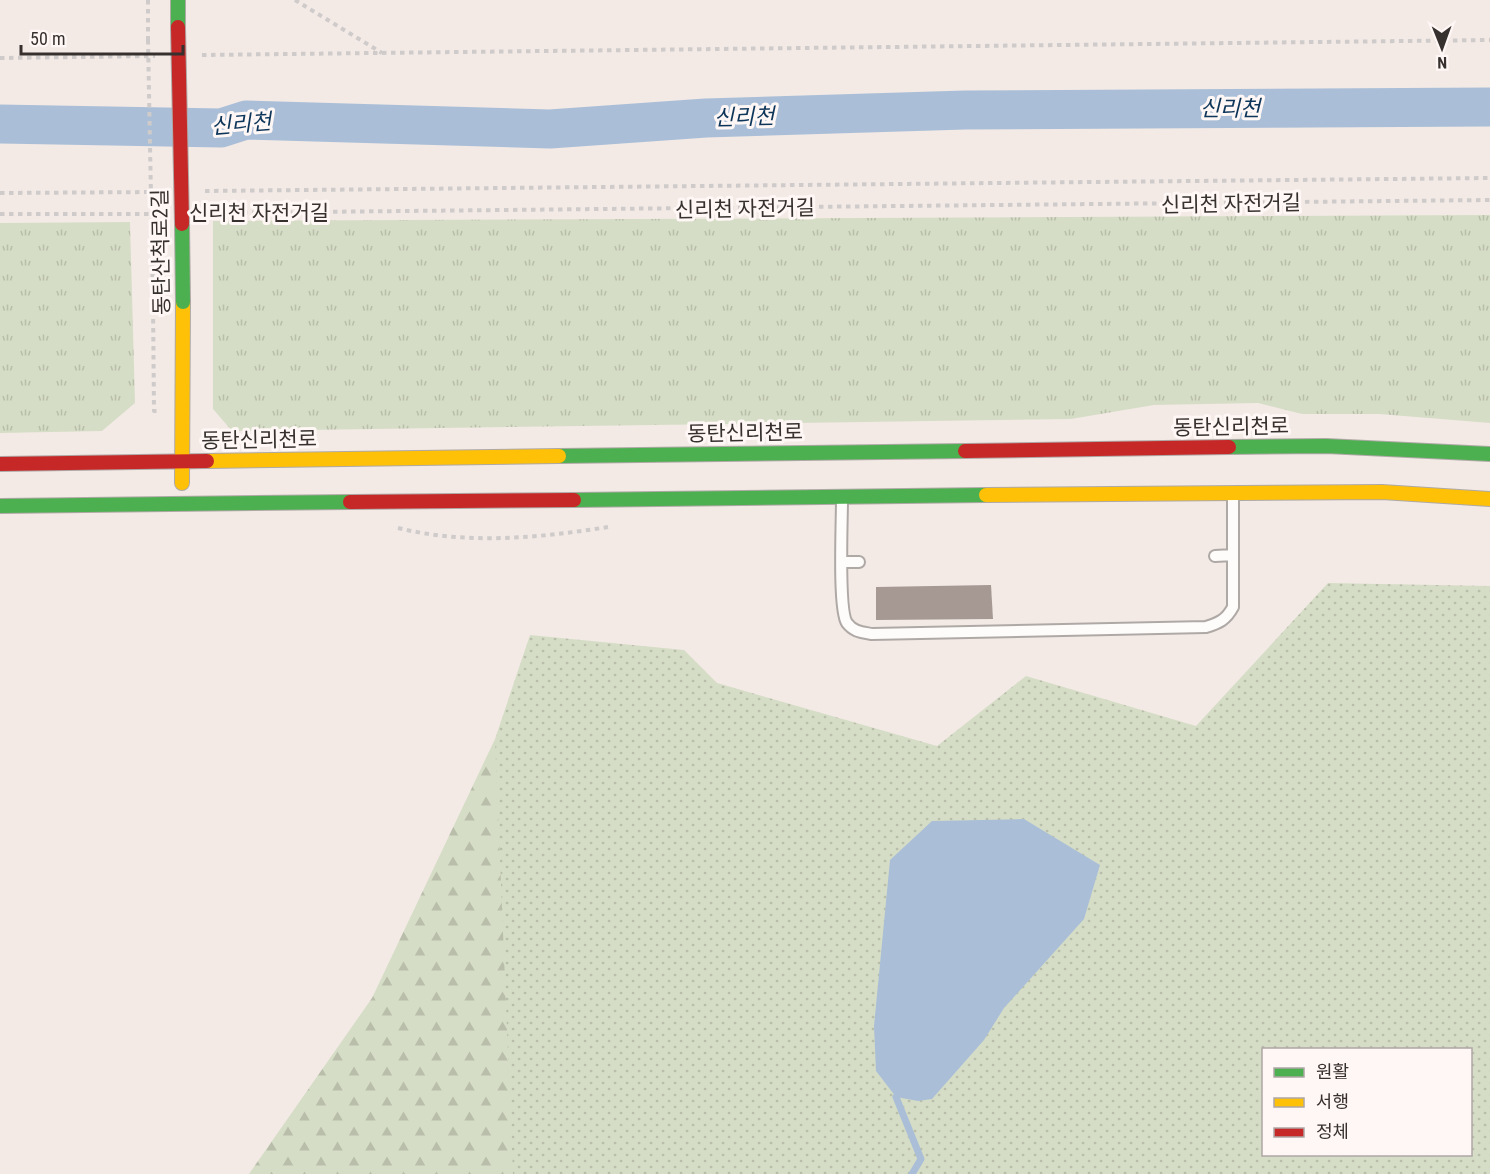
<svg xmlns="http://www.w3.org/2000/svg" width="1490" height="1174" font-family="'Roboto Condensed','Noto Sans KR',sans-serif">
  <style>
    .grass { fill: url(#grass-dots); fill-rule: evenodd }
    .forest { fill: url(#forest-firs) }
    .park { fill: url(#park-tufts) }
    .water { fill: #aabfd7 }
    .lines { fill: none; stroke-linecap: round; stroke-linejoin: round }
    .stream { stroke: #aabfd7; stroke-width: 7 }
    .river { stroke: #aabfd7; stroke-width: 39 }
    .building { fill: #a69994 }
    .lane-casing { stroke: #afa9a6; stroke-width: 14 }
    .fast-casing { stroke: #afa9a6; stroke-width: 16 }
    .slow-casing { stroke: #afa9a6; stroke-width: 16 }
    .jam-casing { stroke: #afa9a6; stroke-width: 16 }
    .path { stroke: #cecbca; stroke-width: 4; stroke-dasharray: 4.5 4.5; stroke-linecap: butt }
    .lane { stroke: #fdfcfb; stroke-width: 10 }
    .fast { stroke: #4caf50; stroke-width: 14 }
    .slow { stroke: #ffc107; stroke-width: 14 }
    .jam { stroke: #c62828; stroke-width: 14 }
    .fast-bridge-casing { stroke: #afa9a6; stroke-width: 16; stroke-linecap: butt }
    .jam-bridge-casing { stroke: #afa9a6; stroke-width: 16; stroke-linecap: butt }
    .path-bridge { stroke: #cecbca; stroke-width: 4; stroke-dasharray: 4.5 4.5; stroke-linecap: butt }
    .fast-bridge { stroke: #4caf50; stroke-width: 14 }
    .jam-bridge { stroke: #c62828; stroke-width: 14 }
    .labels { text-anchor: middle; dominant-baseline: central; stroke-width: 6; stroke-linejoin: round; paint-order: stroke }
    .street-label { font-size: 21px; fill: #36302e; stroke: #fef7f5 }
    .water-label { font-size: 22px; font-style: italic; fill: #0d3559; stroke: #fef7f5 }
  </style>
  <defs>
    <pattern id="grass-dots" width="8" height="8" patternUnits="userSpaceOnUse" patternTransform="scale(1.5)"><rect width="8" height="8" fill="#d6ddc6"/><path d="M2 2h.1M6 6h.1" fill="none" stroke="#b8beaa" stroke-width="1.8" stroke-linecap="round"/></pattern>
    <pattern id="forest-firs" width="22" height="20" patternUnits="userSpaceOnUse" patternTransform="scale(1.5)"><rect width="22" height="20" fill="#d6ddc6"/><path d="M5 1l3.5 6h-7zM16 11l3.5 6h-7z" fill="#b8beaa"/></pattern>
    <pattern id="park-tufts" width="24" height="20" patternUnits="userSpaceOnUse" patternTransform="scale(1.5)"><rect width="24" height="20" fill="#d6ddc6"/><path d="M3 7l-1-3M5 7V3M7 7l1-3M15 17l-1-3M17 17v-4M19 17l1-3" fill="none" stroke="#b8beaa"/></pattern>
  </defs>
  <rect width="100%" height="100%" fill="#f3eae6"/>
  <path class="grass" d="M1328,583L1490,586V1174H495V739L530,635L684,650L717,683L937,746L1026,676L1196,726ZM1264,1050H1470V1154H1264Z"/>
  <path class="forest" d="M495,739L513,1174H249L372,998Z"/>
  <path class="park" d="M1490,215V423L1379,414H1302L1258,403L1154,405L1071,419L232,431L213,409V221Z
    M130,222L135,403L102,431L0,433V223Z"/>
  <path class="water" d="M1024,819L1100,865L1084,919L1004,1008L984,1040L932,1099L918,1101L896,1097L876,1071L874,1026L890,860L932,821Z"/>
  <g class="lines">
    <path class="stream" d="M896,1097L921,1159L912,1174"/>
    <path class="river" d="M0,124L221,128L246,120L550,129L706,118L965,110L1490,107"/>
  </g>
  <path class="building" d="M991,585L993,619L876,620V587Z"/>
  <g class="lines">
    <g class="lane-casing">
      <path id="lane" d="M842,500C842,522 838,610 847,623C854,632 861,632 872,634L1206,627C1219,623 1226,620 1233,607V493
        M1215,556L1233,555
        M843,562H859"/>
    </g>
    <g class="fast-casing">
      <path id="fast" d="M178,0V27
        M1229,447L1326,446L1490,454
        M559,456L965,451
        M574,500L986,495
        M0,506L350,502"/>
    </g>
    <g class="slow-casing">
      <path id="slow" d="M207,461L559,456
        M182,483L183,302
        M986,495L1382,492L1490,499"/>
    </g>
    <g class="jam-casing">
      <path id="jam" d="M965,451L1229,447
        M0,464L207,461
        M350,502L574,500"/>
    </g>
    <path class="path" d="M148,0V40
      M295,0L382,53
      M202,55L1490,40
      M0,58L155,56
      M205,191L1490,178
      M0,193L158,192
      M207,213L1490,200
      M0,214H157
      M153,301L154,411H159
      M398,528C467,545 538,538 608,527"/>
    <use href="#lane" class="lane"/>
    <use href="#fast" class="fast"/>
    <use href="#slow" class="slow"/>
    <use href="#jam" class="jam"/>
    <g class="fast-bridge-casing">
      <path id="fast-bridge" d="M182,224L183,302"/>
    </g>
    <g class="jam-bridge-casing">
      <path id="jam-bridge" d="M178,27L182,224"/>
    </g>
    <path class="path-bridge" d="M148,40L153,301"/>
    <use href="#fast-bridge" class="fast-bridge"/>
    <use href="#jam-bridge" class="jam-bridge"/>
  </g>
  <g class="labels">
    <g class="street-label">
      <text transform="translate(1231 204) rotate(-1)">신리천 자전거길</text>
      <text transform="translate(745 209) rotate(-1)">신리천 자전거길</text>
      <text x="259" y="213">신리천 자전거길</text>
      <text transform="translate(161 252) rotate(-91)">동탄산척로2길</text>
      <text transform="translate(1231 427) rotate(-1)">동탄신리천로</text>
      <text transform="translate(745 433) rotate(-1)">동탄신리천로</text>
      <text transform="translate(259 440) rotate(-1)">동탄신리천로</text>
    </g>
    <g class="water-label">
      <text x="1230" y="108">신리천</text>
      <text transform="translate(744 117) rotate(-2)">신리천</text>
      <text transform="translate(241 124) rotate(-5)">신리천</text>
    </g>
  </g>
  <rect x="1262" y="1048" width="210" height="108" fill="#fef7f5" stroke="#aea7a5" stroke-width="1.5"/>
  <rect x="1274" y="1068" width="30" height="9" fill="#4caf50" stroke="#aea7a5" stroke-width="1.5"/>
  <text x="1316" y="1078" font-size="18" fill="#36302e">원활</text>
  <rect x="1274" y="1098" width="30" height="9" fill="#ffc107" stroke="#aea7a5" stroke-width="1.5"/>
  <text x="1316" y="1108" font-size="18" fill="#36302e">서행</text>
  <rect x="1274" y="1128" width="30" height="9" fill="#c62828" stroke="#aea7a5" stroke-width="1.5"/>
  <text x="1316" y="1138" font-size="18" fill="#36302e">정체</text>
  <g transform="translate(1442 48) rotate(179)" stroke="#fef7f5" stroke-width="4.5" paint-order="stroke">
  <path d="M0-4.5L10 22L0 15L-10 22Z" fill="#36302e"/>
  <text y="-9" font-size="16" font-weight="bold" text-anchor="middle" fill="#36302e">N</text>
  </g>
  <path d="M21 45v9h162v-9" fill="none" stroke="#36302e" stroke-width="3"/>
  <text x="30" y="45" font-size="18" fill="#36302e" stroke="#fef7f5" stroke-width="4.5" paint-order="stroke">50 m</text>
</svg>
